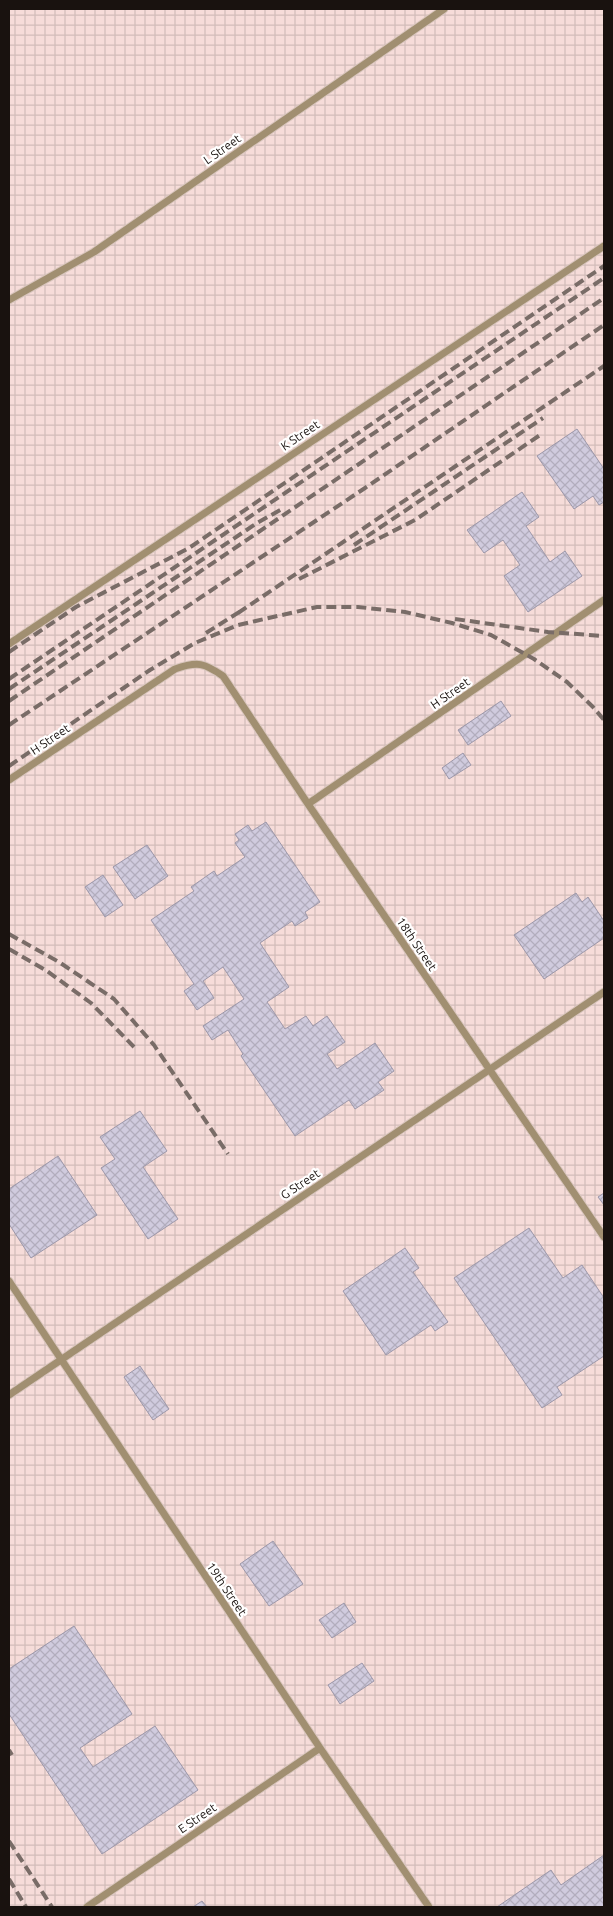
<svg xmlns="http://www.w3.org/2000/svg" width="613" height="1916" font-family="Ubuntu,sans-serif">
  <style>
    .industrial { fill: url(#industrial-grid) }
    .building { fill: url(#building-cross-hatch); stroke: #9c97a9 }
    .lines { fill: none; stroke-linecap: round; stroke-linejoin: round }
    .lane-casing { stroke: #d9c6be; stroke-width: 9 }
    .lane { stroke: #a18f71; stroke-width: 7 }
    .rail { stroke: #796c67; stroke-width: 4; stroke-dasharray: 10 5; stroke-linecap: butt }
    .labels { text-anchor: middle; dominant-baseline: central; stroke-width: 4.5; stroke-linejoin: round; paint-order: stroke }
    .street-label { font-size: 12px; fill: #19120f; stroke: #fff }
  </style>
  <defs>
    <pattern id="industrial-grid" width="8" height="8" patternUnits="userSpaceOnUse" patternTransform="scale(1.25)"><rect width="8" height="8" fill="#f6dcd9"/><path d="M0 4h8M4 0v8" fill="none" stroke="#d2bcb9"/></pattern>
    <pattern id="building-cross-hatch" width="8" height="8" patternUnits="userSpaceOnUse" patternTransform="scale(1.25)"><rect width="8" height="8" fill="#d0cbde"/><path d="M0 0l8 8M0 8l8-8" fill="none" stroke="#b2adbd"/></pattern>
  </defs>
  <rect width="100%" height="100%" fill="#fde8df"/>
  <path class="industrial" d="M9,9H604V1907H9Z"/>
  <path class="building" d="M577,429L604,469V502L599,505L593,496L574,509L537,456Z
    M522,492L539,517L526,526L550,562L565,551L582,576L528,612L504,576L520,565L503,540L484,553L467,530Z
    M501,701L511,716L468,745L458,730Z
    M463,753L471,765L449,779L442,768Z
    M266,822L320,902L305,912L308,918L295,926L292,921L260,943L289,987L267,1002L285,1029L306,1016L313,1026L327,1016L345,1042L327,1054L337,1069L375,1043L394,1071L378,1082L384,1090L355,1109L349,1100L295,1136L241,1056L243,1054L228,1030L212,1040L203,1026L244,999L223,967L203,981L214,998L197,1010L184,991L194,984L151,920L194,891L191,887L214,871L217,876L245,857L235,843L239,840L235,834L248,825L252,831Z
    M147,845L168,876L135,899L113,867Z
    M103,875L123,905L105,917L85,887Z
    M576,893L582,902L588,897L604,921V938L544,979L514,935Z
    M140,1111L167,1151L143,1167L178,1219L148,1239L101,1168L115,1159L100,1137Z
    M58,1156L97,1215L31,1258L9,1224V1189Z
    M604,1193V1205L598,1197Z
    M529,1228L563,1278L582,1265L604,1298V1356L557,1387L562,1395L542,1408L454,1278Z
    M405,1248L419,1268L413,1272L448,1322L435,1331L431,1325L386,1355L343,1291Z
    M140,1366L169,1409L153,1420L124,1377Z
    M273,1541L303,1584L269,1606L240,1564Z
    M344,1603L356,1622L332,1638L319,1620Z
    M74,1626L132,1714L80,1748L93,1767L155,1726L198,1790L102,1854L9,1714V1669Z
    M362,1663L374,1681L340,1704L328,1685Z
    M604,1855V1907H497L551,1870L561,1885Z
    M202,1901L207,1907H193Z"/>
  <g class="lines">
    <g class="lane-casing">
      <path id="lane" d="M9,300L94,252L444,9
        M9,644L604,246
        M9,780L175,669C198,661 204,663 223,676L308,804L604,1237
        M308,804L604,600
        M9,1281L320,1748L429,1907
        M9,1395L604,992
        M87,1907L320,1748"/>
    </g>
    <use href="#lane" class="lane"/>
    <path class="rail" d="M354,545L543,418
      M299,579L415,520L543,433
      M238,613L604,366
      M455,619L548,632L604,636
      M206,633L244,609
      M9,652L76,607L189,548L604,266
      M9,679L604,278
      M9,689L257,523L282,509
      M9,701L604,298
      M9,725L365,488L604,325
      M9,766L150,670L195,643L238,625L317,607H358L405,612L452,623L491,635L534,659L567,682L593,707L604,720
      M9,934L59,962L114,999L154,1045L228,1154
      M9,949L47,971L91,1003L134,1047
      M9,1750L12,1755
      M9,1841L52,1907
      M9,1879L26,1907"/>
  </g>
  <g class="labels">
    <g class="street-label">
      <text transform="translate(222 149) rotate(-35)">L Street</text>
      <text transform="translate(300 435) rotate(-34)">K Street</text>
      <text transform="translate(450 693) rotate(-35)">H Street</text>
      <text transform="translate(50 739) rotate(-34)">H Street</text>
      <text transform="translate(417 944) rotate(56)">18th Street</text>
      <text transform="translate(300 1184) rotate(-34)">G Street</text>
      <text transform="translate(227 1589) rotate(56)">19th Street</text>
      <text transform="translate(197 1818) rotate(-34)">E Street</text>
    </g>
  </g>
  <rect width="613" height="1916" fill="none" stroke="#19120f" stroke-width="20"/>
</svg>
